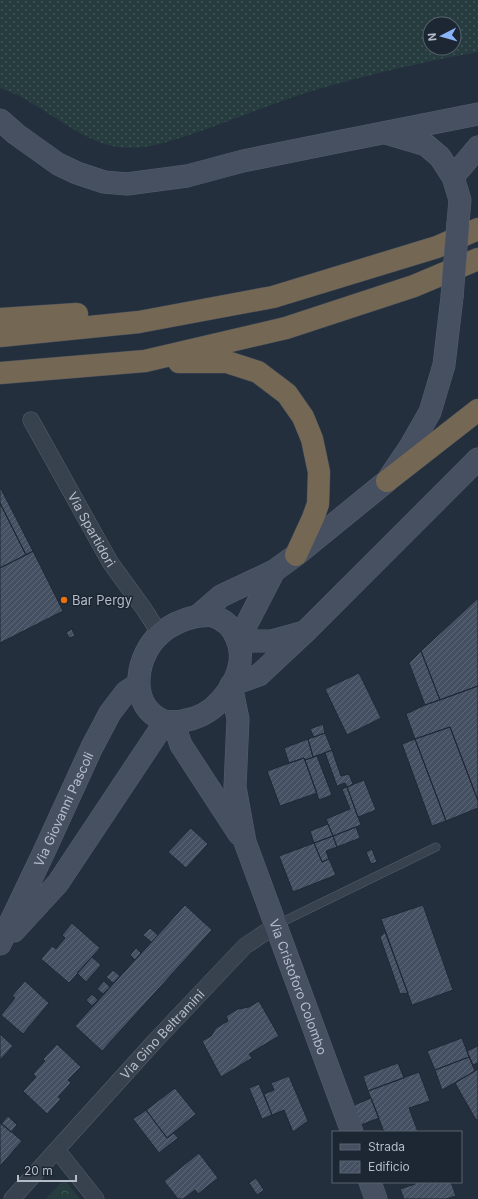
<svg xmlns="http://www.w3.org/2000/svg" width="478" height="1199" font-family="Inter,sans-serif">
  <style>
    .grass { fill: url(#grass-dots); fill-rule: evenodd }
    .forest { fill: url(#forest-crowns) }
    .building { fill: url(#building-hatch); stroke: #1f2835 }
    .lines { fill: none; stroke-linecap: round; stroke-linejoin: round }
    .lane-casing { stroke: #565f6c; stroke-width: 9 }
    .street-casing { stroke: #565f6c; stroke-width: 17 }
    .secondary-casing { stroke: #565f6c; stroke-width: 23 }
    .highway-casing { stroke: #434c59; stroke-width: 23 }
    .lane { stroke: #38414e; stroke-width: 8 }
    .street { stroke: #38414e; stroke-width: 16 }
    .secondary { stroke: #465061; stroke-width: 22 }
    .highway { stroke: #746855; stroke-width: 22 }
    .secondary-bridge-casing { stroke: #565f6c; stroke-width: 23; stroke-linecap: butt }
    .secondary-bridge { stroke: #465061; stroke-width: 22 }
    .food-dot { fill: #e8710a; stroke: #1d2633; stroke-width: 1.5 }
    .labels { text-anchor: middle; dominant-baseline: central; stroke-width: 3; stroke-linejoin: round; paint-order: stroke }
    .street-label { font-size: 13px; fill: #b4bcc9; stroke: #1d2633 }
    .poi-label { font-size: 13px; fill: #b4bcc9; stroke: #1d2633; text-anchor: start }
  </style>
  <defs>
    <pattern id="grass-dots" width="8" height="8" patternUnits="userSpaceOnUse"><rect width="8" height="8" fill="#263c3f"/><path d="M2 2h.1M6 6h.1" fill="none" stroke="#435659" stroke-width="1.8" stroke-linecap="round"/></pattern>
    <pattern id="forest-crowns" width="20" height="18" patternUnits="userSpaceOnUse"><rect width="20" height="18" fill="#263c3f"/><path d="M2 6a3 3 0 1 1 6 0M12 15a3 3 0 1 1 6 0" fill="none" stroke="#435659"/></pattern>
    <pattern id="building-hatch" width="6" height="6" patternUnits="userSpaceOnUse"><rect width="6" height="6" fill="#455162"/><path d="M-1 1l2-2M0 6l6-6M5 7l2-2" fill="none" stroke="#5d6877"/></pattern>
  </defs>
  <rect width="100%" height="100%" fill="#242f3e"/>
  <path class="grass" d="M0,0H478V52C417,63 356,77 296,96C258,109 221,125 183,137C162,144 140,150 118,147C88,143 56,117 30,102C21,96 10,92 0,88ZM430,24H454V48H430Z"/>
  <path class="forest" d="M64,1179L80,1199H46Z"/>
  <path class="building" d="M0,487L33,551L26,555L0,503Z
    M0,503L26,555L0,568Z
    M33,551L63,611L0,643V568Z
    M478,598V686L440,700L421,651Z
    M72,629L75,636L69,638L66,632Z
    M421,651L440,700L425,705L409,663Z
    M359,673L381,718L347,735L325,689Z
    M478,686V798H477L450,727L415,739L406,714L425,705Z
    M323,724L325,733L314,737L310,729Z
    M450,727L478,801V808L446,821L415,739Z
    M325,733L332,750L313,757L308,739Z
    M308,739L313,757L305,760L304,758L289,763L284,748Z
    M415,739L446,821L432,826L402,744Z
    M332,750L341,776L349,774L353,784L347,787L345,783L337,786L325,753Z
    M317,756L332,795L319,800L305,760Z
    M304,758L317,793L280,806L267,771Z
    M364,780L376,810L358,817L347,787Z
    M347,787L361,825L333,836L326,819L350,809L342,789Z
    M328,824L333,836L314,843L310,831Z
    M356,827L360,838L337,847L333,836Z
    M191,828L208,844L186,868L168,852Z
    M333,836L337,847L326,851L329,859L322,862L314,843Z
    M314,843L322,862L329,859L336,875L293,892L279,856Z
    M372,849L377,862L371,864L366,852Z
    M185,905L212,930L102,1051L75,1026Z
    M423,905L453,990L412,1005L381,919Z
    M72,923L100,948L69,983L41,959L52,946L56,949L65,938L62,935Z
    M150,928L158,935L151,942L143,935Z
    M385,932L408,993L400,994L380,937Z
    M136,948L141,953L135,960L130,955Z
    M92,957L101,965L86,982L77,973Z
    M113,970L120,976L113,983L106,977Z
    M25,981L49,1003L23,1034L1,1015L15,998L12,996Z
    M104,981L110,987L103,994L97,989Z
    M92,994L98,1000L92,1006L86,1000Z
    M259,1001L279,1036L249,1054L252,1058L221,1077L202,1041L211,1036L216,1028L228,1021L226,1016L238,1009L249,1007Z
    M0,1034L13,1046L0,1060Z
    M462,1038L469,1057L435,1070L427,1051Z
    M57,1044L81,1067L68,1080L71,1083L58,1097L61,1099L47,1114L23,1091L36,1077L33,1074L45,1061L43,1059Z
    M478,1046V1063L473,1065L467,1051Z
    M469,1057L475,1071L442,1090L435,1070Z
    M398,1063L404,1078L368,1091L363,1076Z
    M478,1069V1119L476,1120L455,1083Z
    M419,1072L430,1101L409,1108L418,1132H384L368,1091Z
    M289,1076L308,1121L293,1132L284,1110L272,1115L264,1094L274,1090L271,1083Z
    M259,1084L272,1115L262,1119L249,1088Z
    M175,1088L196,1114L167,1138L146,1110Z
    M371,1098L379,1118L361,1125L354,1105Z
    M146,1110L167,1138L174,1133L178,1138L159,1153L133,1119Z
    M8,1116L17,1125L11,1132L1,1124Z
    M0,1122L22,1141L0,1166Z
    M199,1153L218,1178L198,1194L195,1190L183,1199H178L164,1181Z
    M256,1178L264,1190L257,1195L249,1183Z
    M414,1182H451L456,1196L446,1199H404L400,1189L415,1184Z"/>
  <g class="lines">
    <g class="lane-casing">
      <path id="lane" d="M276,925L436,847"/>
    </g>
    <g class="street-casing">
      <g id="street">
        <path id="s1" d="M31,420L110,562L144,609L160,634"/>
        <path d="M57,1150L96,1199"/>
        <path id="s2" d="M12,1199L155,1041L245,946L275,926"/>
      </g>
    </g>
    <g class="secondary-casing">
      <g id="secondary">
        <path d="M0,120L16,134L58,164L77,173L104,182L127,184L187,176L243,161L332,143L478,114"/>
        <path d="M389,134L426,145L440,157L453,177L460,200L458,223"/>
        <path d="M453,177L478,147"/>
        <path d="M198,616L221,596L274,571L296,555L387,481L410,447L430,412L444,365L452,297"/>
        <path d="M198,616C203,616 209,615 213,616C236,623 245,650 238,671C235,681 227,693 221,700C211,712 196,719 182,721C173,722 166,723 158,718C128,700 137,654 160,634C171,624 184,619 198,616Z"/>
        <path d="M238,641L274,571"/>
        <path d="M238,641H271L304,632"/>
        <path id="s3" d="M231,685L238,719L235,787L245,842L352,1132"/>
        <path d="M231,685L259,675L305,632L478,459"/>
        <path d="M173,722L181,745L239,834"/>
        <path d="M14,931L58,883L165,722"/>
        <path id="s4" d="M0,944L43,854L92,747L110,713L126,692L138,684"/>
        <path d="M370,1182L376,1199"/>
      </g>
    </g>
    <g class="highway-casing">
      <path id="highway" d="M0,319L77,314
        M0,336L139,322L273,297L437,247L478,229
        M179,362H227L258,372L287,394L303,417L312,439L319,472L318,504L313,518L296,555
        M0,373L145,361L286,328L414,286L478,259
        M387,481L478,410"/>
    </g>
    <use href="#lane" class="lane"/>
    <use href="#street" class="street"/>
    <use href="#secondary" class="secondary"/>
    <use href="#highway" class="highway"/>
    <g class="secondary-bridge-casing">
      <path id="secondary-bridge" d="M452,297L458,223"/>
    </g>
    <use href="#secondary-bridge" class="secondary-bridge"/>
  </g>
  <circle class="food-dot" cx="64" cy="600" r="4"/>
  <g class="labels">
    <g class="street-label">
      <text stroke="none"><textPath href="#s1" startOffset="125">Via Spartidori</textPath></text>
      <text stroke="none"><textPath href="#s4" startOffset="149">Via Giovanni Pascoli</textPath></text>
      <text stroke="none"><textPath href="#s3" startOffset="313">Via Cristoforo Colombo</textPath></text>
      <text stroke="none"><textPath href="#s2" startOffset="223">Via Gino Beltramini</textPath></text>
    </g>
    <g class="poi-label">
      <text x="72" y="600">Bar Pergy</text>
    </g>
  </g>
  <rect x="332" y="1131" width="130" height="52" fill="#1d2633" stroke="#59626f"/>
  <rect x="340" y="1144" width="20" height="6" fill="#465061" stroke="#59626f"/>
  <text x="368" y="1151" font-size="12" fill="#b4bcc9">Strada</text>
  <rect x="340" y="1161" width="20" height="12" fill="url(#building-hatch)" stroke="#59626f"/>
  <text x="368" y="1171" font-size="12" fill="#b4bcc9">Edificio</text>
  <g transform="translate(442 36) rotate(264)"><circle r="19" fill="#1d2633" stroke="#59626f"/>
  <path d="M0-3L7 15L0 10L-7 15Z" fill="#8ab4f8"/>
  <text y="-6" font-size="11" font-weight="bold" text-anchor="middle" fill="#b4bcc9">N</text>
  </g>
  <path d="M18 1175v6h58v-6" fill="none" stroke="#b4bcc9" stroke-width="2"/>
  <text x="24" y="1175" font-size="12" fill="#b4bcc9" stroke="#1d2633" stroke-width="3" paint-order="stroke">20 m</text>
</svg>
